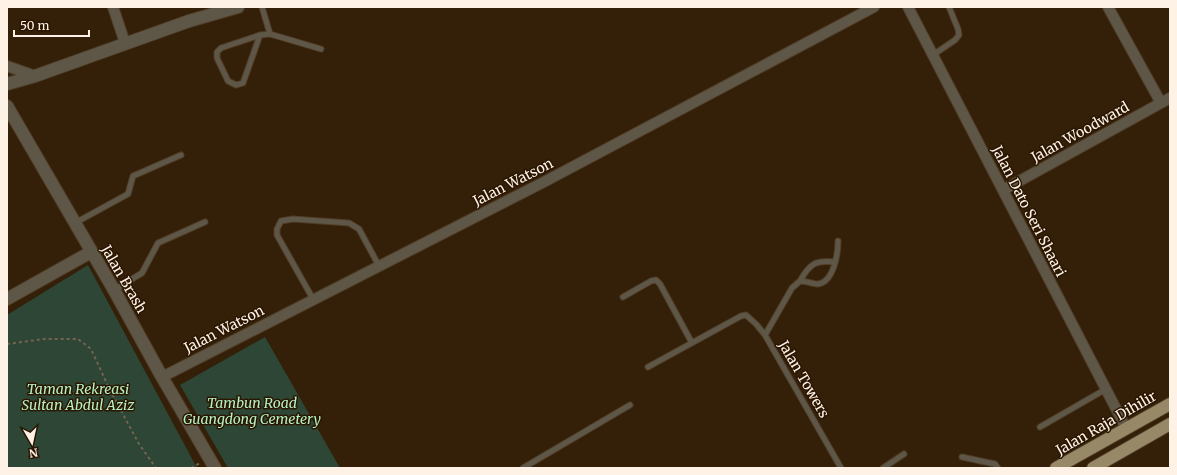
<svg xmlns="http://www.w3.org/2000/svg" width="1177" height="475" font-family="Merriweather,serif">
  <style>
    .green { fill: #2e4635 }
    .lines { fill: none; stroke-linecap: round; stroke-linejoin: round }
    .service-casing { stroke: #503d27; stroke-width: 7 }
    .minor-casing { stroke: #503d27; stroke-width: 12 }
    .tertiary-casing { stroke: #503d27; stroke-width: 14 }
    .primary-casing { stroke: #503d27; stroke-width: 14 }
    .path { stroke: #756350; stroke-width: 2; stroke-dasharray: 3 3; stroke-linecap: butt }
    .service { stroke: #5e5747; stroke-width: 5 }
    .minor { stroke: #5e5747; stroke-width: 10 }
    .tertiary { stroke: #5e5747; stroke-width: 12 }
    .primary { stroke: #978967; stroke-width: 12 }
    .labels { text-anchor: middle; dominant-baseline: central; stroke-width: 3; stroke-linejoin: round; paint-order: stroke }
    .street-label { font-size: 14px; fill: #fef2e7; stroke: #2a1601 }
    .park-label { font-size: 14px; font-style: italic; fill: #b4f2c4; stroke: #2a1601 }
  </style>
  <rect width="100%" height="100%" fill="#341f08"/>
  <path class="green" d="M88,265L197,468H7V315Z
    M265,337L340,468H228L180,385Z"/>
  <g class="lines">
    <g class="service-casing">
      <path id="service" d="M262,7L270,34L321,49
        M260,35L221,48L217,52V58L228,81L236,85L243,83L260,35L270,34
        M933,55L955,40L959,35L958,29L949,7
        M75,223L128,194L133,176L181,155
        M800,281C810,263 816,260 835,262
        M114,290L142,273L158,243L205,222
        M623,297L651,281L656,280L660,284L692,343
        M313,299L277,235V229L281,221L293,219L349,223L359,229L379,266
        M765,335L792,288L800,281C806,281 813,284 818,284C834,282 838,253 838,241
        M648,367L741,316L746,315L756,324L765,335L841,468
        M1040,427L1106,389
        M962,457L995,464L998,468
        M523,468L630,405
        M883,468L904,454"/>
    </g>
    <g class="minor-casing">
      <path id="minor" d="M113,7L125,43
        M908,7L1126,428
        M1108,7L1161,103
        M7,66L35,76
        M1003,190L1170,98
        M162,377L542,183L874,7"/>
    </g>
    <g class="tertiary-casing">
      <path id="tertiary" d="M7,84L35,76L189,21L238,7
        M7,106L114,290L162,377L215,468
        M7,299L91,252"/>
    </g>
    <g class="primary-casing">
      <path id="primary" d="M1056,468L1170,404
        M1093,468L1170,424"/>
    </g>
    <path class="path" d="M7,344L44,339H78L91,349L109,388L139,444L156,468
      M191,468L200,463"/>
    <use href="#service" class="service"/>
    <use href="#minor" class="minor"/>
    <use href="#tertiary" class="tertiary"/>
    <use href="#primary" class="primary"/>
  </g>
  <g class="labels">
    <g class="street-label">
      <text transform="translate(1080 132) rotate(-29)">Jalan Woodward</text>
      <text transform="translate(513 182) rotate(-27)">Jalan Watson</text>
      <text transform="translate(1029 211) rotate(63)">Jalan Dato Seri Shaari</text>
      <text transform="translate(124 279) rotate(60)">Jalan Brash</text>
      <text transform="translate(224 329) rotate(-27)">Jalan Watson</text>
      <text transform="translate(804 379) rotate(60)">Jalan Towers</text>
      <text transform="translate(1106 423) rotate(-30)">Jalan Raja Dihilir</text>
    </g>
    <g class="park-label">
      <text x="78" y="389">Taman Rekreasi<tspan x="78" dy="16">Sultan Abdul Aziz</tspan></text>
      <text x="252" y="403">Tambun Road<tspan x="252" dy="16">Guangdong Cemetery</tspan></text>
    </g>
  </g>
  <rect width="1177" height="475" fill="none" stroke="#fef2e7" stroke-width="16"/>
  <g transform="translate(32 443) rotate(171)" stroke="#2a1601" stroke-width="3" paint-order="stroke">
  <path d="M0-3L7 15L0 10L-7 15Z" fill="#fef2e7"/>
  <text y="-6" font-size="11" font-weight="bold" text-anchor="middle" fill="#fef2e7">N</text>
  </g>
  <path d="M14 30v6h75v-6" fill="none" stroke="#fef2e7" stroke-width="2"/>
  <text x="20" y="30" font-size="12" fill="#fef2e7" stroke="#2a1601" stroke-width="3" paint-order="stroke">50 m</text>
</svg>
